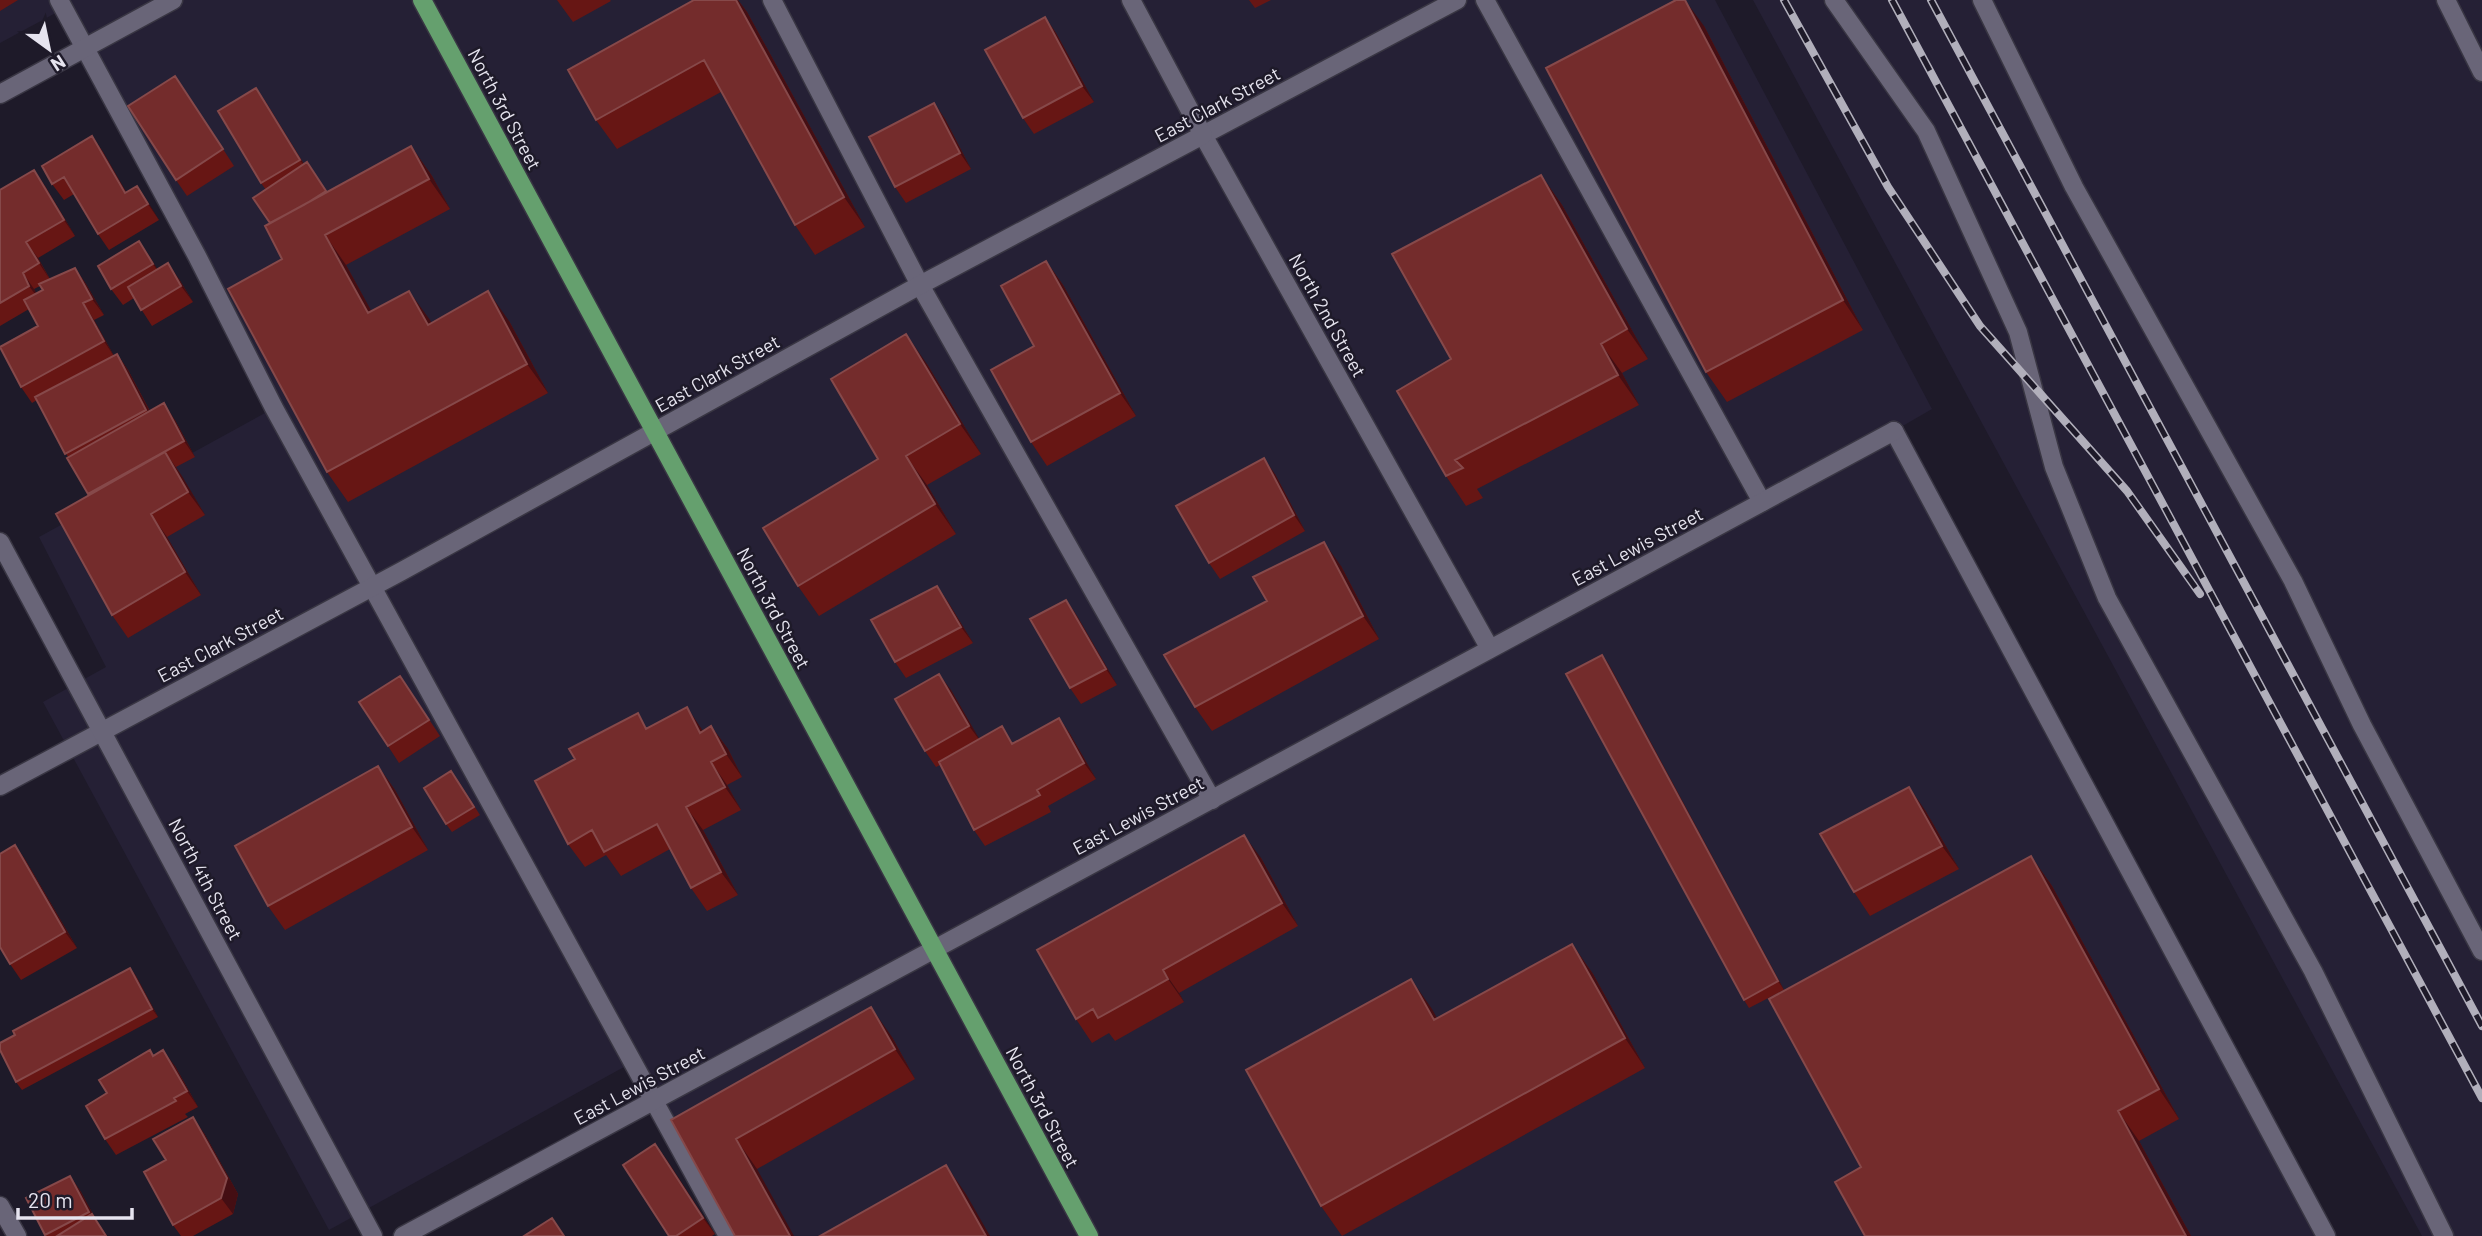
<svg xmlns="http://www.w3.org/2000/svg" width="2482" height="1236" font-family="Barlow,sans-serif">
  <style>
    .built { fill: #252035 }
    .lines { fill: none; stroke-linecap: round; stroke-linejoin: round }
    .lane-casing { stroke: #393643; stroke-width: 21 }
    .street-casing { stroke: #393643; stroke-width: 21 }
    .secondary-casing { stroke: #393643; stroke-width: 21 }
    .primary-casing { stroke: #393643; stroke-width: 21 }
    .lane { stroke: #696578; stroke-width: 18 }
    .street { stroke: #696578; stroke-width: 18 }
    .secondary { stroke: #696578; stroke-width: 18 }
    .primary { stroke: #65a06e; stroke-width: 18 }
    .rail-casing { stroke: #b1afbb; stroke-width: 8 }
    .rail { stroke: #1e1a29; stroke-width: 5; stroke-dasharray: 16; stroke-linecap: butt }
    .wall { fill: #671614; fill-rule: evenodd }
    .shaded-wall { fill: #440e13 }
    .building { fill: #742c2c; stroke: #86494a; stroke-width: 2 }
    .labels { text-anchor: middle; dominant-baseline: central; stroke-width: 5; stroke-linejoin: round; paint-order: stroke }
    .street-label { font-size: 19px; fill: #e6e4ef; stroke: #1e1a29 }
  </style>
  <rect width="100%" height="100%" fill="#1e1a29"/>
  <path class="built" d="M0,0H1715L1932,409L1894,431L2326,1236H728L633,1062L329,1230L43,702L106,667L39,537L274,408L63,9L0,43Z
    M1753,0H2482V1236H2422Z"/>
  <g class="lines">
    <g class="lane-casing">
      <path id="lane" d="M59,0L197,256L274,408L728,1236
        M772,0L920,285L1212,800
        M1485,0L1762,502
        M1834,0L1926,131L2018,332L2054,467L2107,598L2313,971L2444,1236
        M1982,0L2074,187L2293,581L2362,725L2482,951
        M2446,0L2482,72
        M1894,431L2326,1236
        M0,1206L17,1236"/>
    </g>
    <g class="street-casing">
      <path id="street" d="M1457,0L1203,135L1490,649
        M0,94L173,0
        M0,786L103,731
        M403,1236L1894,431"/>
    </g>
    <g class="secondary-casing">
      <path id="secondary" d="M0,542L373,1236
        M103,731L402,571L920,285L1203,135L1131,0"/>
    </g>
    <g class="primary-casing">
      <path id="primary" d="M422,0L1089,1236"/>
    </g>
    <use href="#lane" class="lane"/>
    <use href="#street" class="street"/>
    <use href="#secondary" class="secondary"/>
    <use href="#primary" class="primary"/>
    <g class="rail-casing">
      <path id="rail" d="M1784,0L1888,187L1980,326L2127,491L2200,594
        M1892,0L2482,1098
        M1931,0L2482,1026"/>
    </g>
    <use href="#rail" class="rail"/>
  </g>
  <path class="wall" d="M0,0H18L0,11Z
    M557,0H610L611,1L573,22Z
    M694,0H738L747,12L865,227L815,255L795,225L721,92L617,149L596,120Z
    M1249,0H1271L1255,8Z
    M1045,17L1056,33L1094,102L1034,134L1023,118Z
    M1704,26L1863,330L1727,402L1706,372Z
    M256,88L267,104L304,164L327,192L411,146L432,176L450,209L346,265L371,311L431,323L509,321L548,393L348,502L327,472L282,259L270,223L266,190L261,183Z
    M186,92L234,166L187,196L176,180Z
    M934,103L945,119L971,169L906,203L895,187Z
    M92,136L103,152L126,192L137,186L159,220L109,250L98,234L74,194L64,200L52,184Z
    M1541,175L1562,205L1648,359L1622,373L1639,405L1477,489L1483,498L1466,506L1446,476L1451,359Z
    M45,186L75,236L38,258L50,279L75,268L86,284L104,315L94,320L114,356L117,354L128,370L150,411L175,420L195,457L176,467L205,515L167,537L201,595L128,638L112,615L89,496L67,458L68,457L37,400L32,403L21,387L38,326L29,309L0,326V190ZM40,286L43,290L36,294L34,289Z
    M139,241L157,269L179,279L193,302L152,326L134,298L123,305L111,289Z
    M1046,261L1063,285L1136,416L1047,466L1031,442L1034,346Z
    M927,364L981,454L927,485L956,534L819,616L798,586L878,459Z
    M1275,474L1305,531L1220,579L1209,563Z
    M1341,566L1379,639L1212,731L1195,707Z
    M937,586L948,602L973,643L906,678L895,662Z
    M1066,600L1077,616L1117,685L1081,704L1070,688Z
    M1608,663L1784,990L1749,1008L1744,1000Z
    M951,690L979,739L1014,743L1059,718L1070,734L1096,779L1048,806L1051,812L985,846L974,830L940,765L936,767L925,751Z
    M411,692L440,736L399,763L388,746Z
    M711,726L728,749L742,777L727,785L741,810L703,830L738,895L707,911L691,888L670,849L621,876L606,855L585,867L568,844L575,759L648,728L703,731Z
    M378,766L395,790L428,850L285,930L268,906Z
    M457,779L480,815L452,832L446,824Z
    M1925,810L1959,869L1870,916L1854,892Z
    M15,845L26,861L77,948L21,980L10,964Z
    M2031,856L2052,886L2179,1119L2139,1141L2191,1236H1865L1861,1167Z
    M1261,858L1298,926L1179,993L1184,1002L1115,1041L1109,1033L1092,1043L1076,1019Z
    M1572,944L1593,974L1645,1068L1342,1236L1321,1206L1411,979L1437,1019Z
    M130,968L136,976L158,1017L22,1090L16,1082L15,1035Z
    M892,1037L915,1079L757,1169L671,1120Z
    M154,1055L175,1066L198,1107L185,1114L188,1117L116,1155L105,1139L107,1093Z
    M204,1133L238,1194L233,1214L193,1236H181L173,1225L166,1160Z
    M655,1144L715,1234L712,1236H669Z
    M70,1176L81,1192L96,1220L107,1236H46L26,1198Z"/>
  <path class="shaded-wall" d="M736,0H738L747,12L865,227L844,197Z
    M1685,0L1704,26L1863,330L1843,300Z
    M1045,17L1056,33L1094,102L1082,86Z
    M256,88L267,104L311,176L300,160Z
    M934,103L945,119L971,169L960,153Z
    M92,136L103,152L136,209L125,193Z
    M411,146L432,176L450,209L429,179Z
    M34,170L45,186L75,236L64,220Z
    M1541,175L1562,205L1648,359L1627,329Z
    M137,186L148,202L159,220L148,204Z
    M325,235L346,265L389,343L368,313Z
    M139,241L150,257L164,280L153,264Z
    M26,242L38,258L50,280L39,263Z
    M1046,261L1063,285L1136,416L1120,393Z
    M168,263L179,279L193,302L181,286Z
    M75,268L86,284L104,315L92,299Z
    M23,273L34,289L41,302L29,286Z
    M409,291L430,320L449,354L428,325Z
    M488,291L509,321L548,393L527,364Z
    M83,303L94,320L115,358L104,341Z
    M906,334L927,364L981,454L960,424Z
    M1601,344L1622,373L1639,405L1618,375Z
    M117,354L128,370L158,427L146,410Z
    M164,403L175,420L195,457L184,441Z
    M165,452L182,476L205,515L188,492Z
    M906,456L927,485L956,534L935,504Z
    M1264,458L1275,474L1305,531L1294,515Z
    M151,514L167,537L201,595L185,572Z
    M1324,542L1341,566L1379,639L1363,616Z
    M937,586L948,602L973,643L961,627Z
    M1066,600L1077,616L1117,685L1106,669Z
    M1602,655L1608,663L1784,990L1778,981Z
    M939,674L951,690L981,742L969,726Z
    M687,707L703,731L700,733Z
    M1059,718L1070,734L1096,779L1084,763Z
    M711,726L728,749L742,777L726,754Z
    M711,762L727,785L741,810L725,787Z
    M378,766L395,790L428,850L412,827Z
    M1909,787L1925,810L1959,869L1942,846Z
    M686,807L703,830L738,895L721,872Z
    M1244,835L1261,858L1298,926L1282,903Z
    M15,845L26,861L77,948L65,932Z
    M2031,856L2052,886L2179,1119L2159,1089Z
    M1572,944L1593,974L1645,1068L1625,1038Z
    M130,968L136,976L158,1017L152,1009Z
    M1163,970L1179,993L1184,1002L1168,979Z
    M1411,979L1432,1009L1455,1050L1434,1020Z
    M871,1007L892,1037L915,1079L895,1049Z
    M163,1050L175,1066L198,1107L187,1091Z
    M2118,1111L2139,1141L2191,1236H2186Z
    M193,1117L204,1133L238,1194L233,1214L221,1198Z
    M736,1139L757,1169L794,1236H790Z
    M655,1144L667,1160L715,1234L703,1218Z
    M946,1165L966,1194L990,1236H986Z
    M70,1176L81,1192L96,1220L107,1236L89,1212Z"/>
  <path class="building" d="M694,0H736L844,197L795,225L704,60L596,120L568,70Z
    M1676,0H1685L1843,300L1706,372L1546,68Z
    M1045,17L1082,86L1023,118L985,50Z
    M175,76L223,149L176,180L128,106Z
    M256,88L300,160L261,183L218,111Z
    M934,103L960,153L895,187L869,137Z
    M92,136L125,193L137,186L148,204L98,234L64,177L52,184L42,166Z
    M411,146L429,179L325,235L368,313L409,291L428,325L488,291L527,364L327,472L228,289L282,259L265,226Z
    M307,162L326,191L304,205L270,223L253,198Z
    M34,170L64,220L26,242L39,263L23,273L29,286L0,303V190Z
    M1541,175L1627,329L1601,344L1618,375L1455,460L1463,468L1446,476L1397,391L1451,359L1392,254Z
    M139,241L153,264L111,289L98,266Z
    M1046,261L1120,393L1031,442L991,370L1034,346L1001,286Z
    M168,263L181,286L141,310L128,287Z
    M75,268L92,299L83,303L104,341L21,387L0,347L38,326L24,300L43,290L39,284Z
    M906,334L960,424L906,456L935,504L798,586L763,528L878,459L831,379Z
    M117,354L146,410L65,454L35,397Z
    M164,403L184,441L88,494L67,458Z
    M165,452L188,492L151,514L185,572L112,615L56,514Z
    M1264,458L1294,515L1209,563L1176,506Z
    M1324,542L1363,616L1195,707L1164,655L1267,601L1253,577Z
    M937,586L961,627L895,662L871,620Z
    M1066,600L1106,669L1070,688L1030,619Z
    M1602,655L1778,981L1744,1000L1566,674Z
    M939,674L969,726L925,751L895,699Z
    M400,676L429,720L388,746L359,702Z
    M687,707L700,733L711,726L726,754L711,762L725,787L686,807L721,872L691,888L657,824L604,852L592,830L568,844L535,781L575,759L569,749L638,713L646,729Z
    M1059,718L1084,763L1037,790L1040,795L974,830L939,762L1002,726L1012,744Z
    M378,766L412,827L268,906L235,846Z
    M451,771L474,807L446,824L424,788Z
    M1909,787L1942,846L1854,892L1820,834Z
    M1244,835L1282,903L1163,970L1168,979L1098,1018L1093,1009L1076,1019L1037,950Z
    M15,845L65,932L10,964L0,947V854Z
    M2031,856L2159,1089L2118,1111L2186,1236H1865L1835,1182L1861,1167L1769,999Z
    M1572,944L1625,1038L1321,1206L1246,1070L1411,979L1434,1020Z
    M130,968L152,1009L16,1082L0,1050V1043L15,1035L13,1031Z
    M871,1007L895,1049L736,1139L790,1236H735L671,1120Z
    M150,1050L153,1056L163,1050L187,1091L174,1098L176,1101L105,1139L86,1106L107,1093L99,1080Z
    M193,1117L227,1178L221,1198L173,1225L144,1172L166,1160L153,1139Z
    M655,1144L703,1218L676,1236H669L623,1165Z
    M946,1165L986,1236H820Z
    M70,1176L89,1212L45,1235L26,1198Z
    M92,1214L106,1236H57Z
    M552,1218L564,1236H524Z"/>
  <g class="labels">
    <g class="street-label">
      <text transform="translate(1217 104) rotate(-28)">East Clark Street</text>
      <text transform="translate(505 109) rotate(62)">North 3rd Street</text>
      <text transform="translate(1328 315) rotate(61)">North 2nd Street</text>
      <text transform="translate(717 373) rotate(-29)">East Clark Street</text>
      <text transform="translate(1637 546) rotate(-28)">East Lewis Street</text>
      <text transform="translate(774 608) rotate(62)">North 3rd Street</text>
      <text transform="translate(220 644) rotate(-28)">East Clark Street</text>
      <text transform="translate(1138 815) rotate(-28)">East Lewis Street</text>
      <text transform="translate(206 879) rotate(62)">North 4th Street</text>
      <text transform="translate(639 1085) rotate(-28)">East Lewis Street</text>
      <text transform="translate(1043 1107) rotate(62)">North 3rd Street</text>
    </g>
  </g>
  <g transform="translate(49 49) rotate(147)" stroke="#1e1a29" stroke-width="5" paint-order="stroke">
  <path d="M0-5L12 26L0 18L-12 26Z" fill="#e6e4ef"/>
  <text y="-10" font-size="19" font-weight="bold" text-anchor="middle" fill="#e6e4ef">N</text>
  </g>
  <path d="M18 1208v10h114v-10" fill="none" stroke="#e6e4ef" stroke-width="3.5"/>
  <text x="28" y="1208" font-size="21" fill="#e6e4ef" stroke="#1e1a29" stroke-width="5" paint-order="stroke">20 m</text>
</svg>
